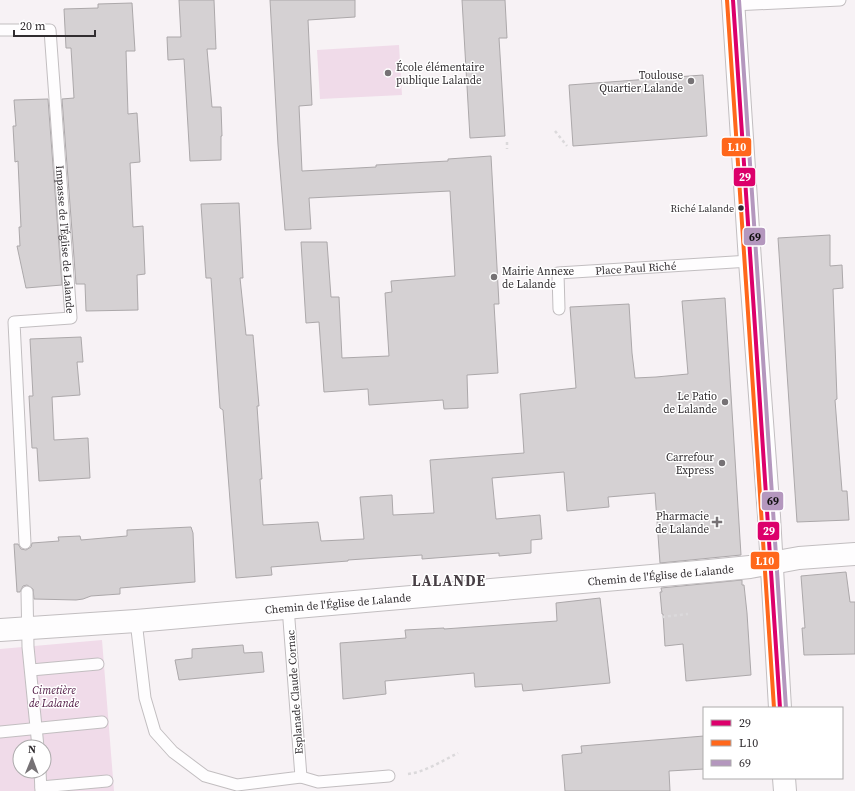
<svg xmlns="http://www.w3.org/2000/svg" width="855" height="791" font-family="'Source Serif 4',serif">
  <style>
    .green { fill: #f0dbe9; fill-rule: evenodd }
    .building { fill: #d5d1d3; stroke: #aca8aa }
    .lines { fill: none; stroke-linecap: round; stroke-linejoin: round }
    .lane-casing { stroke: #c2bec0; stroke-width: 13 }
    .street-casing { stroke: #c2bec0; stroke-width: 24 }
    .secondary-casing { stroke: #c2bec0; stroke-width: 24 }
    .path { stroke: #dbd9db; stroke-width: 2.5; stroke-dasharray: 3 3; stroke-linecap: butt }
    .lane { stroke: #fefdfe; stroke-width: 11 }
    .street { stroke: #fefdfe; stroke-width: 22 }
    .secondary { stroke: #fefdfe; stroke-width: 22 }
    .bus-1-casing { stroke: #fff; stroke-width: 7 }
    .bus-2-casing { stroke: #fff; stroke-width: 7 }
    .bus-3-casing { stroke: #fff; stroke-width: 7 }
    .bus-1 { stroke: #dc006b; stroke-width: 4 }
    .bus-2 { stroke: #ff671b; stroke-width: 4 }
    .bus-3 { stroke: #b497be; stroke-width: 4 }
    .poi-dot { fill: #767275; stroke: #fff; stroke-width: 1.5 }
    .bus-dot { fill: #312d30; stroke: #fff; stroke-width: 1.5 }
    .labels { text-anchor: middle; dominant-baseline: central; stroke-width: 3; stroke-linejoin: round; paint-order: stroke }
    .bus-label { font-size: 10px; fill: #312d30; stroke: #fff; text-anchor: end }
    .poi-label { font-size: 11px; fill: #312d30; stroke: #fff; text-anchor: end }
    .street-label { font-size: 11px; fill: #312d30; stroke: #fff }
    .park-label { font-size: 11px; font-style: italic; fill: #4d1540; stroke: #fff }
    .district-label { font-size: 15px; font-weight: bold; letter-spacing: 1px; fill: #483f45; stroke: #fff }
    .line-badge { stroke: #fff; stroke-width: 1.5 }
    .badge-label { font-size: 11px; text-anchor: middle; font-weight: bold; fill: #fff }
    .pale-badge-label { font-size: 11px; text-anchor: middle; font-weight: bold; fill: #111 }
  </style>
  <rect width="100%" height="100%" fill="#f7f2f5"/>
  <path class="green" d="M399,45L402,95L320,99L317,50Z
    M102,640L114,791H0V649ZM20,747H44V771H20Z"/>
  <path class="building" d="M179,0H214L216,49H207L212,107H221L222,136H221V160L190,161L184,59L168,60L167,37H181Z
    M270,0H355V17L308,20L312,105L299,106L302,171L376,167V165L448,161V159L491,156L499,304H494L498,373L467,375L468,408L444,409L443,400L369,405L368,389L324,392L319,322L306,323L301,242H327L331,297H339L342,358L389,356L385,293L392,292L391,281L455,276L450,191L309,198L311,229L285,230L278,145Z
    M462,0H505L507,38H499L505,136L470,138Z
    M132,3L135,51H126L128,114L137,113L140,162L130,163L133,227L143,226L145,274L137,275L138,310L86,311L85,284H76L62,99L74,98L71,48H66L64,9L98,8V4Z
    M703,75L707,136L573,146L569,85Z
    M48,99L62,285L26,288L17,246H20L19,227H21L18,161L15,162L13,126H16L14,100Z
    M239,203L243,278H240L246,335H253L259,406H257L262,479H260L263,525L318,522L321,541L364,539L360,497L392,495L393,515L434,513L430,460L524,453L520,394L576,388L570,307L629,304L632,353L635,378L656,377L688,374L682,301L725,298L741,555L660,563L655,493L608,497L609,507L567,511L564,472L492,478L496,519L540,515L542,539L531,540V553L499,556V553L422,559V555L348,560V561L271,567L272,575L236,578L223,410L220,408L211,278H206L201,204Z
    M830,235V266L842,265L843,288L833,289L837,399L835,400L842,491H847L849,520L797,522L778,238Z
    M81,337L83,362H77L80,395L52,397L54,440L88,438L90,478L39,481L37,448H32L29,396H33L30,339Z
    M191,527L193,533L195,582L120,588V594L91,596L83,599L76,600L34,599L33,589L27,585L23,586L20,592H17L14,544H18L21,549L26,550L31,547L32,543L59,541L58,537L80,536L81,540L127,536V530Z
    M846,572L850,602H855V654L804,655L802,628H805L801,576Z
    M742,580V585H744L747,613L751,675L686,681L683,644L665,646L663,614H662L660,592H662L661,588Z
    M600,598L610,683L523,691L522,684L475,687L474,673L385,681L386,694L343,699L340,643L406,638L405,630L444,628V629L557,621L556,603Z
    M243,645L244,653L262,652L264,672L179,680L175,660L192,658V649Z
    M704,736V769L669,771L670,791H565L562,755L582,753L581,746Z"/>
  <g class="lines">
    <g class="lane-casing">
      <g id="lane">
        <path d="M733,5L840,0"/>
        <path id="s1" d="M0,30H50L71,318L14,322L25,543"/>
        <path id="s2" d="M559,309L558,273L750,261"/>
        <path d="M27,592L28,647L38,747"/>
        <path d="M136,621L145,698L155,732L173,752L205,776L237,785L301,777L288,607"/>
        <path d="M31,670L98,664"/>
        <path d="M0,732L102,722"/>
        <path d="M40,771L41,791"/>
        <path d="M301,777L318,782L389,776"/>
        <path d="M41,787L107,781"/>
      </g>
    </g>
    <g class="street-casing">
      <g id="street">
        <path id="s3" d="M0,630L136,621L709,571L750,567L799,558L855,554"/>
      </g>
    </g>
    <g class="secondary-casing">
      <path id="secondary" d="M733,0L750,261L769,516L780,708
        M784,778L785,791"/>
    </g>
    <path class="path" d="M555,131L567,146
      M507,142V149
      M662,617L688,614
      M408,774C425,772 442,761 458,753"/>
    <use href="#lane" class="lane"/>
    <use href="#street" class="street"/>
    <use href="#secondary" class="secondary"/>
    <g class="bus-1-casing">
      <path id="bus-1" d="M733,0C748,236 766,472 780,708"/>
    </g>
    <g class="bus-2-casing">
      <path id="bus-2" d="M727,0C742,236 760,472 774,708"/>
    </g>
    <g class="bus-3-casing">
      <path id="bus-3" d="M739,0C754,236 772,472 786,708"/>
    </g>
    <use href="#bus-1" class="bus-1"/>
    <use href="#bus-2" class="bus-2"/>
    <use href="#bus-3" class="bus-3"/>
  </g>
  <g class="poi-dot">
    <circle cx="388" cy="73" r="4"/>
    <circle cx="691" cy="81" r="4"/>
    <circle cx="494" cy="277" r="4"/>
    <circle cx="725" cy="402" r="4"/>
    <circle cx="722" cy="463" r="4"/>
    <path d="M715 516h4v4h4v4h-4v4h-4v-4h-4v-4h4z"/>
  </g>
  <circle class="bus-dot" cx="741" cy="208" r="3.5"/>
  <g class="labels">
    <g class="bus-label">
      <text x="734" y="208">Riché Lalande</text>
    </g>
    <g class="poi-label">
      <text x="396" y="67" text-anchor="start">École élémentaire<tspan x="396" dy="13">publique Lalande</tspan></text>
      <text x="683" y="75">Toulouse<tspan x="683" dy="13">Quartier Lalande</tspan></text>
      <text x="502" y="271" text-anchor="start">Mairie Annexe<tspan x="502" dy="13">de Lalande</tspan></text>
      <text x="717" y="396">Le Patio<tspan x="717" dy="13">de Lalande</tspan></text>
      <text x="714" y="457">Carrefour<tspan x="714" dy="13">Express</tspan></text>
      <text x="709" y="516">Pharmacie<tspan x="709" dy="13">de Lalande</tspan></text>
    </g>
    <g class="street-label">
      <text stroke="none"><textPath href="#s1" startOffset="260">Impasse de l'Église de Lalande</textPath></text>
      <text stroke="none"><textPath href="#s2" startOffset="114">Place Paul Riché</textPath></text>
      <text stroke="none"><textPath href="#s3" startOffset="663">Chemin de l'Église de Lalande</textPath></text>
      <text stroke="none"><textPath href="#s3" startOffset="339">Chemin de l'Église de Lalande</textPath></text>
      <text transform="translate(295 692) rotate(-94)">Esplanade Claude Cornac</text>
    </g>
    <g class="park-label">
      <text x="54" y="690">Cimetière<tspan x="54" dy="13">de Lalande</tspan></text>
    </g>
    <g class="district-label">
      <text x="449" y="580">LALANDE</text>
    </g>
  </g>
  <g class="line-badge">
    <rect x="721" y="137" width="31" height="20" rx="4" fill="#ff671b"/>
    <rect x="733" y="167" width="23" height="20" rx="4" fill="#dc006b"/>
    <rect x="743" y="227" width="23" height="19" rx="4" fill="#b497be"/>
    <rect x="761" y="491" width="23" height="20" rx="4" fill="#b497be"/>
    <rect x="757" y="521" width="23" height="20" rx="4" fill="#dc006b"/>
    <rect x="750" y="551" width="30" height="19" rx="4" fill="#ff671b"/>
  </g>
  <g class="badge-label">
    <text x="737" y="151">L10</text>
    <text x="745" y="181">29</text>
    <text x="769" y="535">29</text>
    <text x="765" y="565">L10</text>
  </g>
  <g class="pale-badge-label">
    <text x="755" y="241">69</text>
    <text x="773" y="505">69</text>
  </g>
  <rect x="703" y="707" width="140" height="72" fill="#ffffff" stroke="#adabac"/>
  <rect x="711" y="720" width="20" height="6" fill="#dc006b" stroke="#adabac"/>
  <text x="739" y="727" font-size="12" fill="#312d30">29</text>
  <rect x="711" y="740" width="20" height="6" fill="#ff671b" stroke="#adabac"/>
  <text x="739" y="747" font-size="12" fill="#312d30">L10</text>
  <rect x="711" y="760" width="20" height="6" fill="#b497be" stroke="#adabac"/>
  <text x="739" y="767" font-size="12" fill="#312d30">69</text>
  <g transform="translate(32 759) rotate(1)"><circle r="19" fill="#ffffff" stroke="#adabac"/>
  <path d="M0-3L7 15L0 10L-7 15Z" fill="#767275"/>
  <text y="-6" font-size="11" font-weight="bold" text-anchor="middle" fill="#312d30">N</text>
  </g>
  <path d="M14 30v6h81v-6" fill="none" stroke="#312d30" stroke-width="2"/>
  <text x="20" y="30" font-size="12" fill="#312d30" stroke="#ffffff" stroke-width="3" paint-order="stroke">20 m</text>
</svg>
